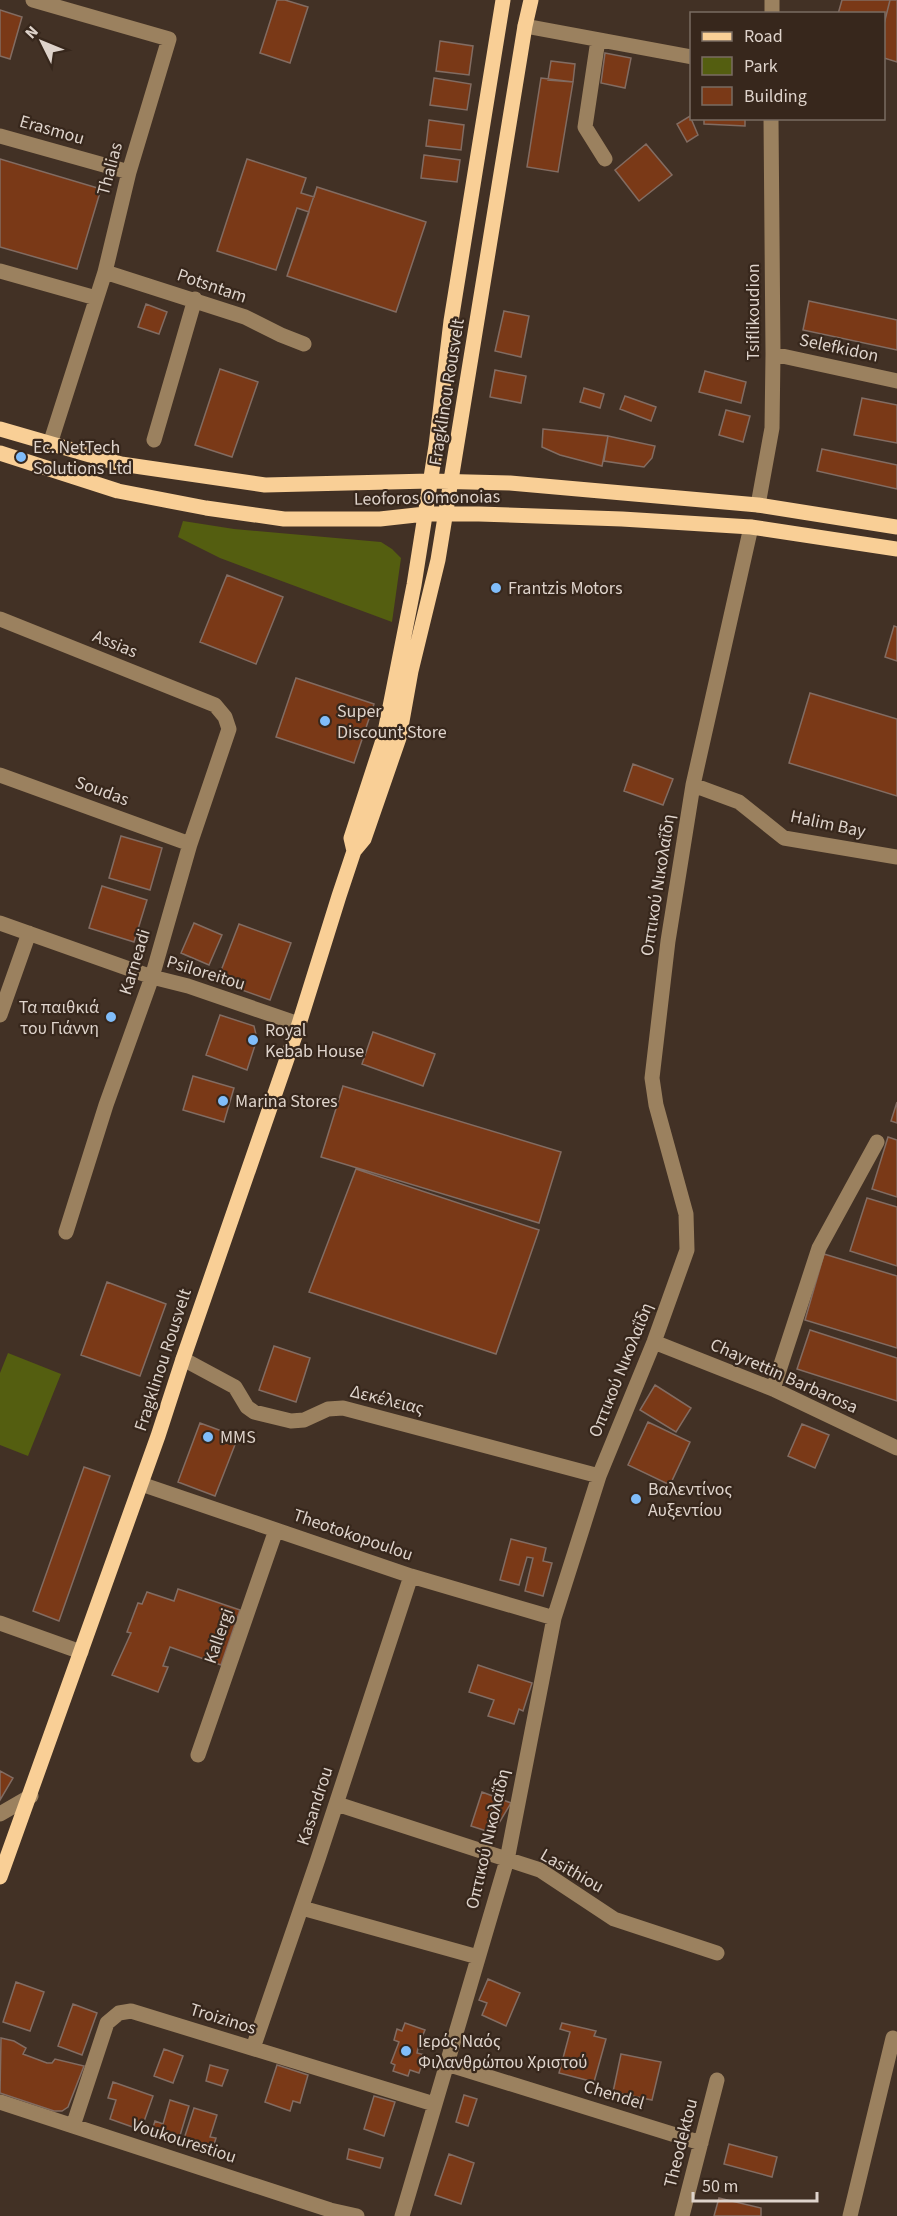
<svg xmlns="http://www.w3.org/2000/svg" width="897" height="2216" font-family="'Source Sans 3',sans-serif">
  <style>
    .green { fill: #545e10 }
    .building { fill: #7a3917; stroke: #826c62; stroke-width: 1.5 }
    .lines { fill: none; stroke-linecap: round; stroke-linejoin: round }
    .minor { stroke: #9b815f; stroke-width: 15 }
    .major { stroke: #f9cf96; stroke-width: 15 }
    .poi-dot { fill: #80bdfa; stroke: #37271c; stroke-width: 2 }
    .labels { text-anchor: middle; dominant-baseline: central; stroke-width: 4.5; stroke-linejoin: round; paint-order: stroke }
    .street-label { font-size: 18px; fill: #ded3cb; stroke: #37271c }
    .poi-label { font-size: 18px; fill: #ded3cb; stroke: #37271c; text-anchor: start }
  </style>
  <rect width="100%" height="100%" fill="#423125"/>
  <path class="green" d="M183,521L234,529L381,542L392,549L401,558L392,622L220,558L178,537Z
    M8,1353L61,1374L28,1456L0,1445V1373Z"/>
  <path class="building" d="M277,0H285L308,7L290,63L260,53Z
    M842,0H890L884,24V14H838Z
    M890,0H897V62L884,58V24Z
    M0,10L22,17L10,59L0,56Z
    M440,41L473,46L469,75L436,71Z
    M605,53L631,58L625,88L601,83Z
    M551,61L575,64L573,82L548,80Z
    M434,78L471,84L467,110L430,105Z
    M541,78L573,82L558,172L527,167Z
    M690,116L698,135L687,142L677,124Z
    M704,118H745V126L704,124Z
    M429,120L464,125L461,150L426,146Z
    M646,144L672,175L639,201L615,170Z
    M424,155L460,160L457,182L421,178Z
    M0,159L101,189L77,269L0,247Z
    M247,159L306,178L301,193L314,197L317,187L426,222L396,312L287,276L309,212L297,208L276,270L217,251Z
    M317,187L426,222L396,312L287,276Z
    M809,301L897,320V350L803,330Z
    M146,304L167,312L159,334L138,327Z
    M504,311L529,316L521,357L495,351Z
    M220,369L258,382L232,457L195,445Z
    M495,370L526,376L521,403L490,397Z
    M705,371L746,382L741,403L699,392Z
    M584,388L604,394L600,408L580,402Z
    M625,396L656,407L651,421L620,409Z
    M862,398L897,405V443L854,435Z
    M726,410L750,416L743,442L719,435Z
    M543,429L608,436L602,466L560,455L542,447Z
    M608,436L655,446L652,458L644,467L604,461Z
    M822,449L897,465V489L817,471Z
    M227,575L283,597L256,664L200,642Z
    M894,626L897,627V661L885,657Z
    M296,678L374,704L354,763L276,737Z
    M810,693L897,719V796L789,763Z
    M633,764L673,779L663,805L624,791Z
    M121,836L162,848L150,890L109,878Z
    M102,886L147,900L134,942L89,928Z
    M194,923L222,935L209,965L181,953Z
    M239,924L291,943L270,1000L217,981Z
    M220,1015L254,1026L257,1039L247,1070L206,1055Z
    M373,1032L435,1054L423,1086L362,1064Z
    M193,1076L234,1088L224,1122L183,1110Z
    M343,1086L561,1152L539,1223L321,1157Z
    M897,1102V1123L891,1121Z
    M888,1137L897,1140V1197L872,1189Z
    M356,1169L539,1230L496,1354L309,1292Z
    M867,1198L897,1207V1266L850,1251Z
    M824,1254L897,1276V1348L805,1320Z
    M107,1282L166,1304L140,1376L81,1355Z
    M810,1330L897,1358V1401L797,1369Z
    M274,1346L310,1358L296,1402L259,1390Z
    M655,1385L691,1408L676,1432L640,1410Z
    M648,1422L690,1442L670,1485L628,1465Z
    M200,1423L238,1437L215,1496L178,1482Z
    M802,1424L829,1435L815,1468L788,1456Z
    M84,1467L110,1476L59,1621L33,1611Z
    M511,1539L546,1548L543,1561L552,1563L543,1596L525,1591L533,1558L527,1557L519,1585L500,1580Z
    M178,1589L240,1610L221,1665L170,1647L163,1666L168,1667L158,1692L112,1675L131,1633L127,1632L138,1603L142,1604L147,1592L174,1601Z
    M478,1665L532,1683L523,1711L519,1709L514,1724L488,1716L494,1700L469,1692Z
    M0,1771L13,1778L0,1800Z
    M482,1792L511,1803L493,1833L471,1826Z
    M488,1979L520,1993L506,2026L482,2015L487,2003L479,2000Z
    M16,1982L44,1992L30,2031L3,2022Z
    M73,2004L97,2013L82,2055L58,2046Z
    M405,2023L425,2030L422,2037L426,2039L422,2049L418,2048L417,2053L425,2055L419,2073L410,2070L408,2076L393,2071L395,2065L391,2063L399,2042L394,2040L397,2029L402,2031Z
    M562,2023L596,2031L594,2036L606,2039L594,2082L559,2073L570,2032L560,2029Z
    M1,2038L14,2041L26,2048L23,2054L47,2063H52L55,2059L84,2066L68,2107L62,2111H54L0,2093Z
    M164,2049L183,2056L173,2083L154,2076Z
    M621,2054L661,2062L652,2100L613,2092Z
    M210,2065L228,2070L222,2086L206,2081Z
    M277,2065L308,2075L300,2103L293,2101L290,2111L265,2102Z
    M113,2082L153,2096L141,2130L110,2119L116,2100L108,2098Z
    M464,2095L477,2099L468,2126L456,2122Z
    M374,2096L395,2102L384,2136L364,2129Z
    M170,2100L189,2106L178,2142L151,2134L155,2121L163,2124Z
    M194,2108L217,2115L210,2137L216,2138L211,2154L182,2145Z
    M729,2144L777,2157L772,2177L724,2164Z
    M349,2149L383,2158L380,2168L347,2159Z
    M449,2154L474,2163L461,2204L435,2195Z
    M719,2198L761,2208V2216H714Z"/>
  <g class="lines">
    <path class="minor" d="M33,0L169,39L129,172L105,272L50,444
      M772,14V0
      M525,26L692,57
      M598,40L585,127L605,159
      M0,136L129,172
      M0,271L96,298
      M105,272L245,317L281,335L304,344
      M773,354L897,381
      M154,440L195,299
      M758,505L772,428L773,354L771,118
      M0,619L215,705L225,717L229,729L190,844L152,977L106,1105L66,1232
      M0,775L190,844
      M693,785L739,802L784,838L897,857
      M0,923L152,977L188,986L299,1024
      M0,1015L29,933
      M654,1342L773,1389L897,1448
      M183,1359L235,1387L247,1407L254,1412L291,1421L304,1420L328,1409L343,1408L599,1476
      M773,1389L819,1248L877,1142
      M141,1484L411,1576L554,1618
      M0,1623L81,1652
      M198,1755L276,1530
      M337,1804L540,1870L614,1919L717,1953
      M0,1814L31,1796
      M302,1908L478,1957
      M253,2048L318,1859L411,1576
      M447,2064L701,2143
      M0,2102L330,2210L357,2216
      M73,2126L107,2023L119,2013L131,2011L434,2104
      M402,2216L507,1860L554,1618L599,1476L654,1342L687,1250L686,1214L656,1105L652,1078L668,941L693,785L751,527
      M682,2216L717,2080
      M850,2216L893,2038"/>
    <path class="major" d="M0,429L121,464L265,485L430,481L510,483L758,505L897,527
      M0,453L118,491L206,508L284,519H380L425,514H479L622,519L751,527L897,549
      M354,851L351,838L384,737L414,585L436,446L451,321L503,0
      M0,1877L158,1436L183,1359L299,1024L339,896L354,851L364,839L399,738L411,671L438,560L525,26L531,0"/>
  </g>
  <g class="poi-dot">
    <circle cx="21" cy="457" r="6"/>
    <circle cx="496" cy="588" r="6"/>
    <circle cx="325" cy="721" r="6"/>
    <circle cx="111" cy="1017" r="6"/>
    <circle cx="253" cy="1040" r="6"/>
    <circle cx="223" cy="1101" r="6"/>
    <circle cx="208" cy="1437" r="6"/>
    <circle cx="636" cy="1499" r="6"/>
    <circle cx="406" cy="2051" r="6"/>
  </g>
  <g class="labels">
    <g class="street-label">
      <text transform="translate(52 130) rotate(16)">Erasmou</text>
      <text transform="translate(110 169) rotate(-75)">Thalias</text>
      <text transform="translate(212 286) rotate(19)">Potsntam</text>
      <text transform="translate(753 312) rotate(-90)">Tsiflikoudion</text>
      <text transform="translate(839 348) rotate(12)">Selefkidon</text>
      <text transform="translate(447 392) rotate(-81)">Fragklinou Rousvelt</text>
      <text transform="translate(427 498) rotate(-1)">Leoforos Omonoias</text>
      <text transform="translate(115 644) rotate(22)">Assias</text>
      <text transform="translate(102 791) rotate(20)">Soudas</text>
      <text transform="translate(828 824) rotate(12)">Halim Bay</text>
      <text transform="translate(658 885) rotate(-81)">Οπτικού Νικολαΐδη</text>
      <text transform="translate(135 962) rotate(-73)">Karneadi</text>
      <text transform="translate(206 973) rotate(17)">Psiloreitou</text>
      <text transform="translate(163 1360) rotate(-72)">Fragklinou Rousvelt</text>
      <text transform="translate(621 1370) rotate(-68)">Οπτικού Νικολαΐδη</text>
      <text transform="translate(784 1376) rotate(24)">Chayrettin Barbarosa</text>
      <text transform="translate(387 1400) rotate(14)">Δεκέλειας</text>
      <text transform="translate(353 1535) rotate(19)">Theotokopoulou</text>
      <text transform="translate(219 1636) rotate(-71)">Kallergi</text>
      <text transform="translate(315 1806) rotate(-72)">Kasandrou</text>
      <text transform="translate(488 1839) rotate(-77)">Οπτικού Νικολαΐδη</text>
      <text transform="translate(572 1871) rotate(30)">Lasithiou</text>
      <text transform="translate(223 2019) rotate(17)">Troizinos</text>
      <text transform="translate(614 2095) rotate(17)">Chendel</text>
      <text transform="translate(184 2141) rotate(18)">Voukourestiou</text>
      <text transform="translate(681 2143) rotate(-76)">Theodektou</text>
    </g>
    <g class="poi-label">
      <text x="33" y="447">Ec. NetTech<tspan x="33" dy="21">Solutions Ltd</tspan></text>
      <text x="508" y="588">Frantzis Motors</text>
      <text x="337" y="711">Super<tspan x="337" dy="21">Discount Store</tspan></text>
      <text x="99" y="1007" text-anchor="end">Τα παιθκιά<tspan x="99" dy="21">του Γιάννη</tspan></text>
      <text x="265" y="1030">Royal<tspan x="265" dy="21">Kebab House</tspan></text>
      <text x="235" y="1101">Marina Stores</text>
      <text x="220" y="1437">MMS</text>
      <text x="648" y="1489">Βαλεντίνος<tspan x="648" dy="21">Αυξεντίου</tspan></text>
      <text x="418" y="2041">Ιερός Ναός<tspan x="418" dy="21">Φιλανθρώπου Χριστού</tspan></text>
    </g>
  </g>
  <rect x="690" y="12" width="195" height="108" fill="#37271c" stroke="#7a6c62" stroke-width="1.5"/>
  <rect x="702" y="32" width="30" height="9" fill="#f9cf96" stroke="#7a6c62" stroke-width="1.5"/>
  <text x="744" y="42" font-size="18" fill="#ded3cb">Road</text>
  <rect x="702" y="57" width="30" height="18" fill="#545e10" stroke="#7a6c62" stroke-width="1.5"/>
  <text x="744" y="72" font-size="18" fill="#ded3cb">Park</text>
  <rect x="702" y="87" width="30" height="18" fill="#7a3917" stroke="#7a6c62" stroke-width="1.5"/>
  <text x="744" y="102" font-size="18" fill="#ded3cb">Building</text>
  <g transform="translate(42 42) rotate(313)" stroke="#37271c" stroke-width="4.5" paint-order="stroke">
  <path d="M0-4.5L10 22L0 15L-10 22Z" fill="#ded3cb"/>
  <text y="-9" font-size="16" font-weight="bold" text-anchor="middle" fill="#ded3cb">N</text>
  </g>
  <path d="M693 2192v9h124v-9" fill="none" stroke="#ded3cb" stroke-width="3"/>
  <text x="702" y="2192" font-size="18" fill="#ded3cb" stroke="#37271c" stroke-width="4.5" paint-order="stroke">50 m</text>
</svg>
